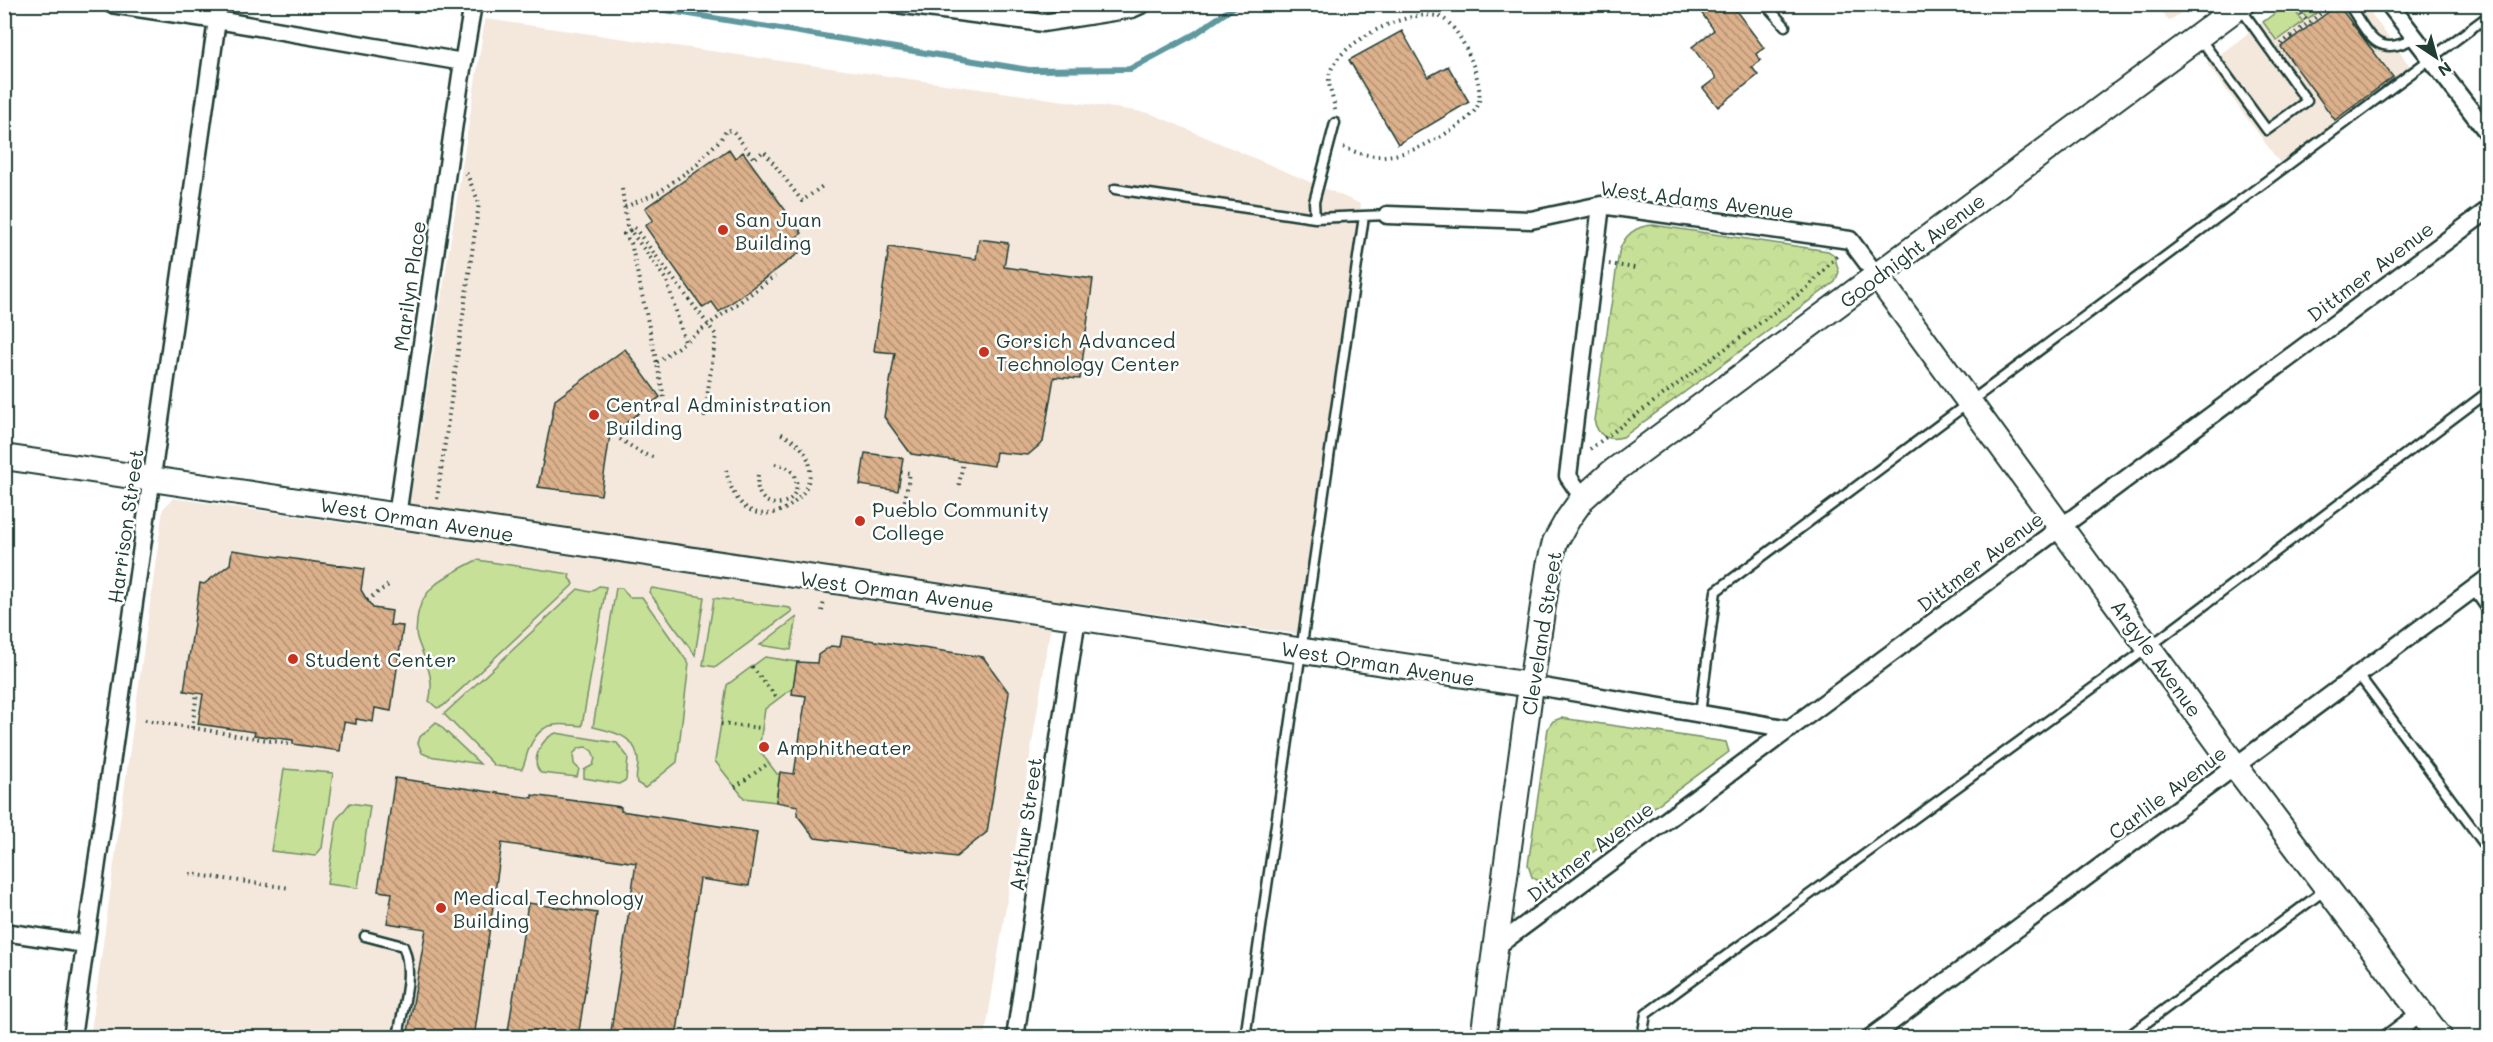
<svg xmlns="http://www.w3.org/2000/svg" width="2493" height="1042" font-family="Mali,sans-serif">
  <style>
    .built { fill: #f4e8dc }
    .grass { fill: #c6e097; stroke: #728e66; stroke-width: 1.5 }
    .park { fill: url(#park-crowns); stroke: #728e66; stroke-width: 1.5 }
    .lines { fill: none; stroke-linecap: round; stroke-linejoin: round }
    .stream { stroke: #5e989f; stroke-width: 6 }
    .building { fill: url(#building-back-hatch); stroke: #1f3d34; stroke-width: 1.5 }
    .lane-casing { stroke: #1f3d34; stroke-width: 13 }
    .street-casing { stroke: #1f3d34; stroke-width: 21 }
    .secondary-casing { stroke: #1f3d34; stroke-width: 28 }
    .path { stroke: #1f3d34; stroke-width: 4; stroke-dasharray: 1.5 4.5; stroke-linecap: butt }
    .lane { stroke: #fff; stroke-width: 8 }
    .street { stroke: #fff; stroke-width: 16 }
    .secondary { stroke: #fff; stroke-width: 24 }
    .poi-dot { fill: #c8321e; stroke: #fff; stroke-width: 2 }
    .labels { text-anchor: middle; dominant-baseline: central; stroke-width: 5; stroke-linejoin: round; paint-order: stroke }
    .street-label { font-size: 20px; fill: #1f3d34; stroke: #fff }
    .poi-label { font-size: 20px; fill: #1f3d34; stroke: #fff; text-anchor: start }
  </style>
  <defs>
    <pattern id="park-crowns" width="20" height="18" patternUnits="userSpaceOnUse" patternTransform="scale(1.5)"><rect width="20" height="18" fill="#c6e097"/><path d="M2 6a3 3 0 1 1 6 0M12 15a3 3 0 1 1 6 0" fill="none" stroke="#aac183"/></pattern>
    <pattern id="building-back-hatch" width="6" height="6" patternUnits="userSpaceOnUse" patternTransform="scale(1.5)"><rect width="6" height="6" fill="#dcb18c"/><path d="M-1 5l2 2M0 0l6 6M5-1l2 2" fill="none" stroke="#b29173"/></pattern>
  </defs>
  <rect width="100%" height="100%" fill="#fff"/>
  <filter id="ink" filterUnits="userSpaceOnUse"><feTurbulence type="fractalNoise" baseFrequency=".0167" numOctaves="2"/><feDisplacementMap in="SourceGraphic" scale="12" xChannelSelector="R" yChannelSelector="G"/><feConvolveMatrix kernelMatrix="1 2 1 2 8 2 1 2 1" color-interpolation-filters="sRGB"/></filter>
  <g filter="url(#ink)">
    <path class="built" d="M2364,4L2410,66L2280,163L2207,64L2286,5Z
      M2157,5H2192L2169,21Z
      M485,19L1150,113L1361,204L1297,634L1074,602L1064,608L1054,607L985,1037L90,1038L163,509L173,498L405,532Z"/>
    <path class="grass" d="M2287,4L2291,5L2303,22L2277,41L2263,22Z
      M2297,5H2329L2307,19Z
      M477,560L570,574L569,578L574,584L443,706L437,708L429,701C436,677 424,660 417,638C415,632 417,626 417,620C420,586 450,574 477,560Z
      M599,586L606,587L582,726C554,723 540,721 528,751C526,757 525,763 522,769L495,766L444,714L578,589L590,592Z
      M616,588H622L629,597H642L689,664L677,762L645,788L637,783C635,776 638,770 638,763C638,736 614,732 593,727Z
      M652,588L704,597L695,655L649,592Z
      M714,598L790,608L792,611L716,667L703,665Z
      M797,617L791,650L760,645Z
      M765,657L797,662L793,690H790L765,709L759,750L777,774H780L776,802L744,798L715,761L727,685Z
      M436,722L480,764L429,756L422,753L418,743L420,737Z
      M556,733L617,743L628,757L626,780L619,784L584,778V770L593,765L595,758L592,751L586,747L579,748L573,754L574,764L579,769L577,777L541,773C529,761 542,738 556,733Z
      M284,769L333,773L322,848L315,856L271,851Z
      M350,803L370,806L358,888L327,884L337,819Z"/>
    <path class="park" d="M1653,225L1828,251L1834,255L1839,272L1835,282L1623,437C1608,441 1598,437 1594,420L1619,252C1624,235 1636,226 1653,225Z
      M1561,718L1726,742L1729,752L1555,880L1542,883L1532,877L1528,865L1548,728L1553,721Z"/>
    <g class="lines">
      <path class="stream" d="M629,4L1029,70L1130,69L1195,34L1238,4"/>
    </g>
    <path class="building" d="M1695,4H1731L1764,48L1756,54L1761,60L1752,67L1758,75L1718,107L1703,88L1716,78L1692,47L1714,30Z
      M2338,5L2393,77L2335,120L2281,47Z
      M1402,31L1428,77L1448,66L1469,102L1398,144L1349,60Z
      M729,149L735,158L743,152L802,233L791,241L799,253L719,312L712,302L703,308L645,226L653,220L645,208Z
      M979,239L1008,243L1004,267L1093,279L1080,379L1054,377L1043,442L1028,455L996,452L994,466L911,454L884,417L895,353L874,351L889,247L976,259Z
      M625,349L660,397L610,435L601,495L538,487L555,400Z
      M865,453L903,458L898,491L860,485Z
      M232,550L364,569L361,590L367,600L373,608L392,611L390,625L403,626L391,711L375,708L373,722L356,719V724L344,722L340,751L293,744V740L254,735L255,732L198,724L203,694L184,691L200,583L204,584L230,564Z
      M842,636L983,657L1009,693L987,832L956,857L815,838L797,815L798,806L776,802L780,772L794,774L806,696L792,694L797,662L817,663L818,655L831,646L840,647Z
      M395,778L532,798V795L621,807V811L757,832L749,886L700,879L676,1038H610L636,863L502,843L474,1038H407L426,929L387,923L392,893L378,891Z
      M528,903L597,913L578,1038H507Z"/>
    <g class="lines">
      <g class="lane-casing">
        <path id="lane" d="M1765,4L1785,26
          M2348,4C2369,33 2375,60 2414,38
          M2199,37L2267,130L2307,101L2241,9
          M1115,189L1315,218L1387,215
          M1315,218L1314,202L1335,123
          M2358,674L2488,849
          M1700,714L1716,591L2488,16
          M365,936L403,946C415,972 402,1009 398,1038
          M1245,1038L1364,216
          M1642,1038L1646,1014L2149,647L2488,392
          M2126,1038L2325,890"/>
      </g>
      <g class="street-casing">
        <path id="street" d="M111,4L217,20L463,62
          M896,4L1043,23L1132,9L1143,4
          M2389,4L2488,133
          M1387,215L1531,220L1601,205L1850,240L1877,276
          M1583,498L1568,476L1601,205
          M397,516L461,75L473,4
          M2476,587L2488,604
          M1531,685L1790,729
          M4,932L85,944
          M1497,946L2488,210
          M72,1038L217,20
          M1015,1038L1077,617
          M1870,1038L2488,578
          M2388,1038L2421,1013"/>
      </g>
      <g class="secondary-casing">
        <path id="secondary" d="M1877,276L2236,767L2440,1038
          M4,457L1531,685
          M1483,1038L1531,685L1549,566L1555,542L1568,519L1583,498L1611,473L2242,4"/>
      </g>
      <path class="path" d="M2294,4L2308,23
        M2281,44L2333,4
        M1335,110C1334,97 1325,83 1331,70C1342,41 1410,7 1440,17C1460,24 1486,85 1478,105C1472,119 1449,132 1436,139C1403,157 1376,163 1341,146
        M622,189L627,226L630,230L634,227L716,335L704,418
        M625,207L659,192L699,163C706,149 720,145 726,130L733,131L754,159L764,151L802,201L824,185
        M1609,264L1635,268
        M657,362L685,342
        M664,397L631,243L624,234L630,230L667,281L685,342L775,276
        M620,439L643,454L656,458
        M1590,449L1807,288L1838,255
        M726,470C745,563 847,486 796,443C792,439 785,436 780,433
        M901,472L910,473L904,505
        M758,475C751,515 802,510 796,480C794,469 785,466 775,464
        M959,485L963,462
        M437,499L479,203L466,172
        M367,600L390,584
        M822,611L824,601
        M752,667L778,699
        M145,720L290,744
        M721,724L762,728
        M192,728L197,693
        M735,787L769,763
        M190,874L290,888"/>
      <use href="#lane" class="lane"/>
      <use href="#street" class="street"/>
      <use href="#secondary" class="secondary"/>
    </g>
  </g>
  <g class="poi-dot">
    <circle cx="723" cy="230" r="6"/>
    <circle cx="984" cy="352" r="6"/>
    <circle cx="594" cy="415" r="6"/>
    <circle cx="860" cy="521" r="6"/>
    <circle cx="293" cy="659" r="6"/>
    <circle cx="764" cy="747" r="6"/>
    <circle cx="441" cy="908" r="6"/>
  </g>
  <g class="labels">
    <g class="street-label">
      <text transform="translate(1697 199) rotate(7)">West Adams Avenue</text>
      <text transform="translate(1912 250) rotate(-37)">Goodnight Avenue</text>
      <text transform="translate(2370 271) rotate(-37)">Dittmer Avenue</text>
      <text transform="translate(409 286) rotate(-82)">Marilyn Place</text>
      <text transform="translate(417 519) rotate(9)">West Orman Avenue</text>
      <text transform="translate(125 526) rotate(-82)">Harrison Street</text>
      <text transform="translate(1980 561) rotate(-37)">Dittmer Avenue</text>
      <text transform="translate(897 591) rotate(8)">West Orman Avenue</text>
      <text transform="translate(1541 633) rotate(-81)">Cleveland Street</text>
      <text transform="translate(2157 658) rotate(54)">Argyle Avenue</text>
      <text transform="translate(1378 663) rotate(9)">West Orman Avenue</text>
      <text transform="translate(2167 792) rotate(-37)">Carlile Avenue</text>
      <text transform="translate(1025 824) rotate(-82)">Arthur Street</text>
      <text transform="translate(1590 851) rotate(-37)">Dittmer Avenue</text>
    </g>
    <g class="poi-label">
      <text x="735" y="219">San Juan<tspan x="735" dy="23">Building</tspan></text>
      <text x="996" y="340">Gorsich Advanced<tspan x="996" dy="23">Technology Center</tspan></text>
      <text x="606" y="404">Central Administration<tspan x="606" dy="23">Building</tspan></text>
      <text x="872" y="509">Pueblo Community<tspan x="872" dy="23">College</tspan></text>
      <text x="305" y="659">Student Center</text>
      <text x="776" y="747">Amphitheater</text>
      <text x="453" y="897">Medical Technology<tspan x="453" dy="23">Building</tspan></text>
    </g>
  </g>
  <rect width="2493" height="1042" fill="none" stroke="#fff" stroke-width="24"/>
  <rect x="12" y="12" width="2469" height="1018" fill="none" stroke="#1f3d34" stroke-width="2" filter="url(#ink)"/>
  <g transform="translate(2436 57) rotate(144)" stroke="#ffffff" stroke-width="4.5" paint-order="stroke">
  <path d="M0-4.5L10 22L0 15L-10 22Z" fill="#1f3d34"/>
  <text y="-9" font-size="16" font-weight="bold" text-anchor="middle" fill="#1f3d34">N</text>
  </g>
</svg>
